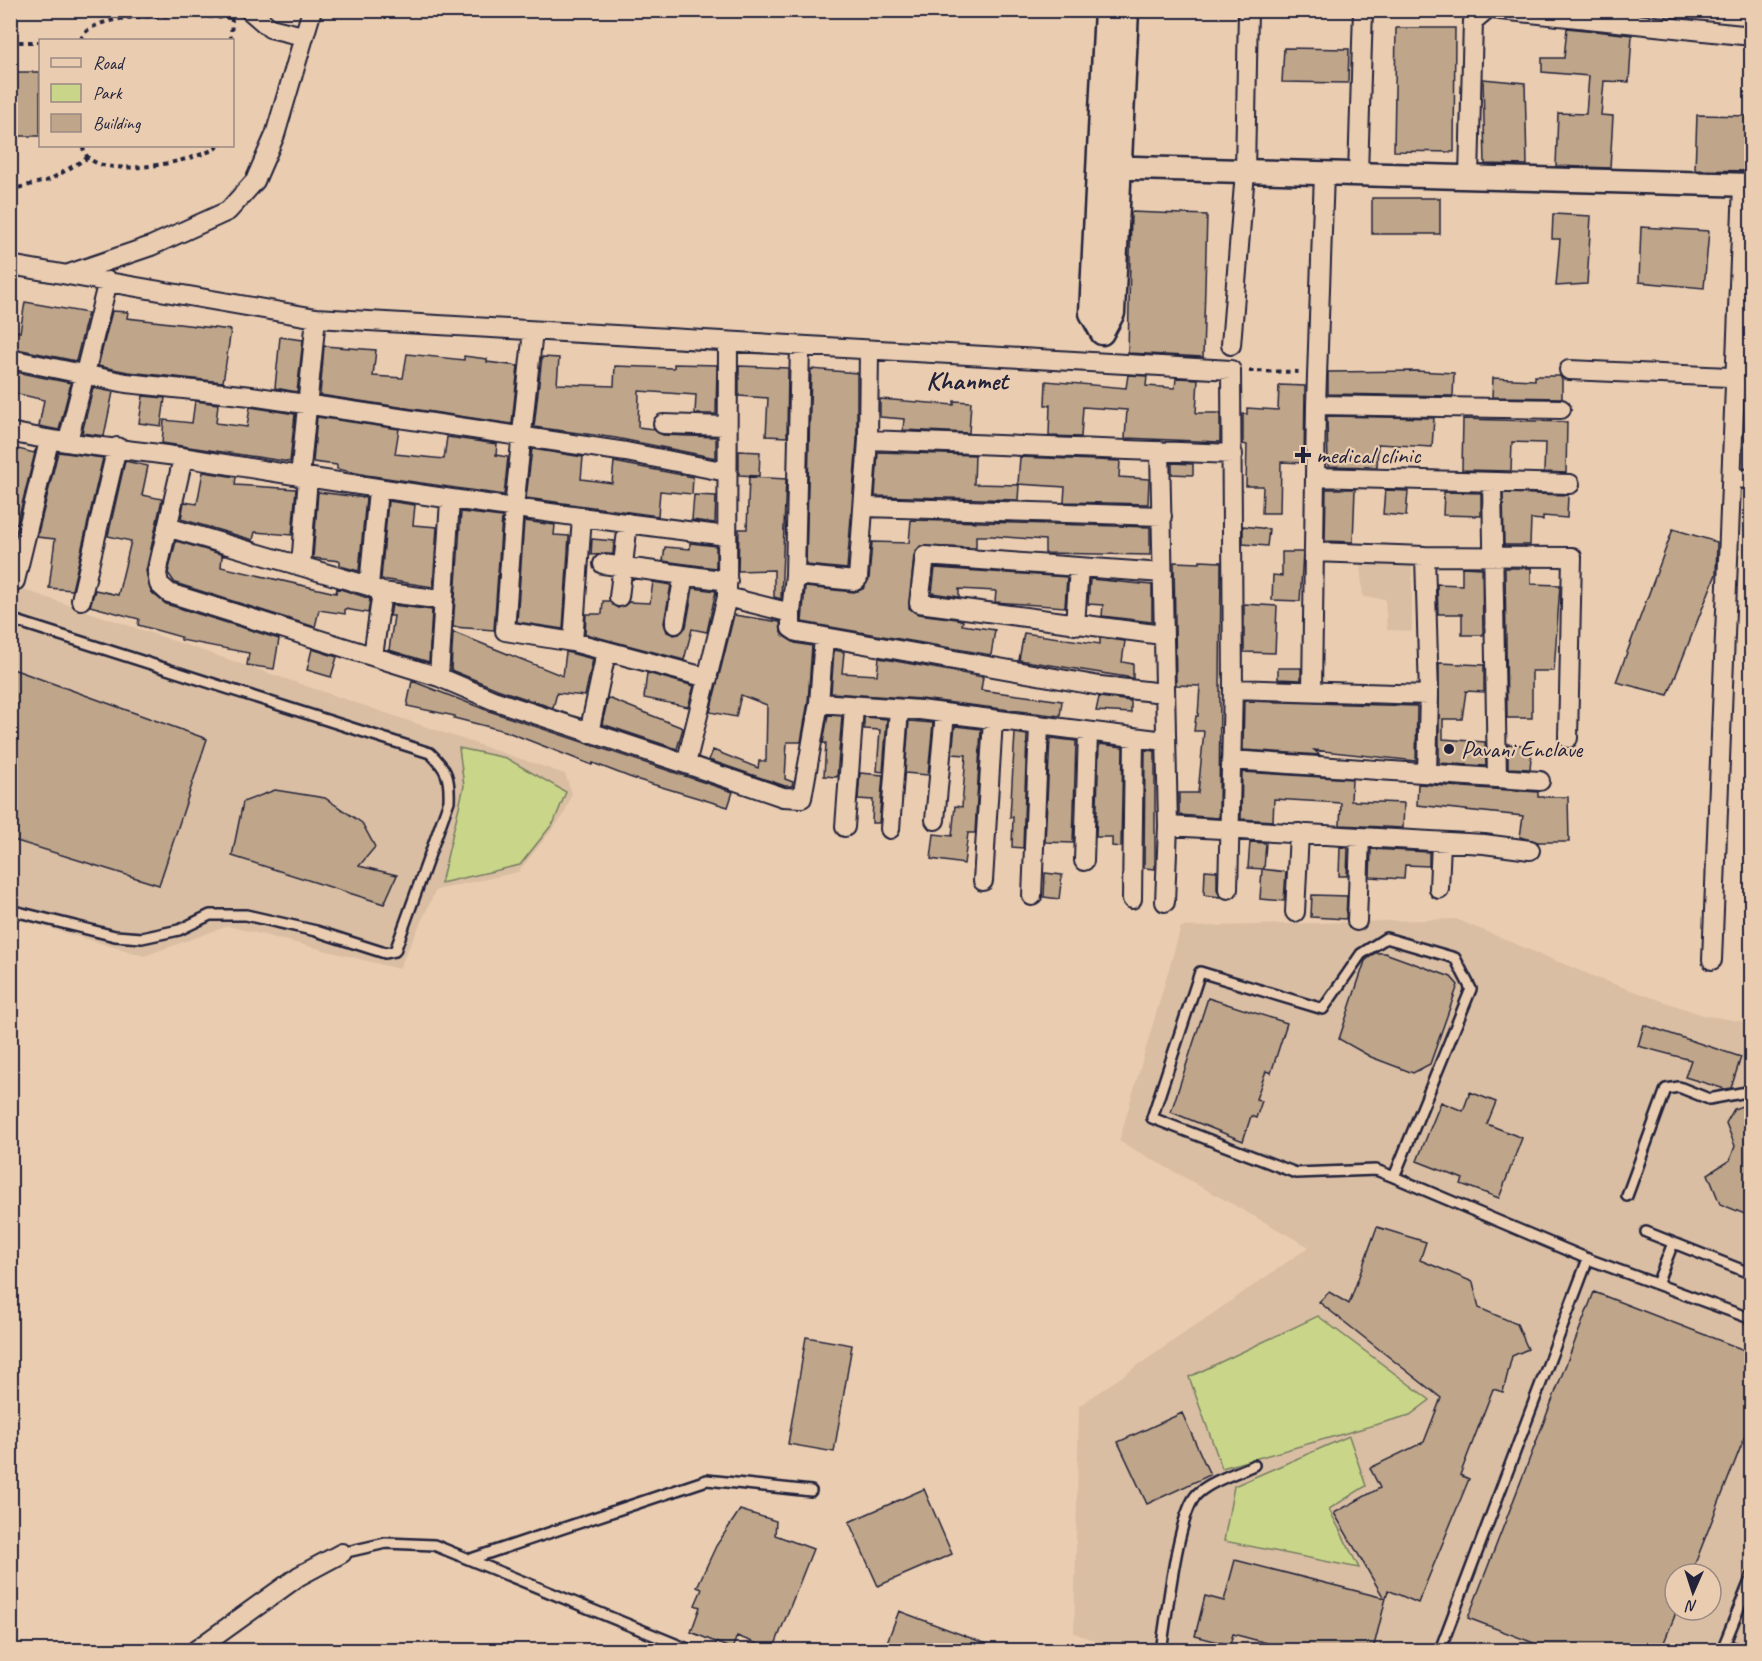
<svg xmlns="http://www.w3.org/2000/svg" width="1762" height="1661" font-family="Caveat,sans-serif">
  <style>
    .built { fill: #d9bea3; fill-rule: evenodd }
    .green { fill: #c9d689; stroke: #767c62; stroke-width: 1.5 }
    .building { fill: #bfa68a; stroke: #22223b; stroke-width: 1.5 }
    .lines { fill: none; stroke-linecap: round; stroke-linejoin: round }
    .service-casing { stroke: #22223b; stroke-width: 14 }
    .minor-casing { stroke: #22223b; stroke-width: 22 }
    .tertiary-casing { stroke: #22223b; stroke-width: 27 }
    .path { stroke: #22223b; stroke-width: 4; stroke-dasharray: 4.5 4.5; stroke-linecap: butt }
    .service { stroke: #eacdb1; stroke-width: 9 }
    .minor { stroke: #eacdb1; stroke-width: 18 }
    .tertiary { stroke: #eacdb1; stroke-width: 22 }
    .poi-dot { fill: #22223b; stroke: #eacdb1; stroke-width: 2 }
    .labels { text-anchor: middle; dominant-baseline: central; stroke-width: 4.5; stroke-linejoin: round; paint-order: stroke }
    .poi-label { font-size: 24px; fill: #22223b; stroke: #eacdb1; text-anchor: start }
    .neighbourhood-label { font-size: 26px; font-weight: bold; fill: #22223b; stroke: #eacdb1 }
  </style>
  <rect width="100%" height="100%" fill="#eacdb1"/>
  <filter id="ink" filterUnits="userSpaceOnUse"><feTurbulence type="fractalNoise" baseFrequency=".0167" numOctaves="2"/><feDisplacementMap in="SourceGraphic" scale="12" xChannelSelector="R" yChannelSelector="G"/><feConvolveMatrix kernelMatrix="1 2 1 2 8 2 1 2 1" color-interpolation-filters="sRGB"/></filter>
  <g filter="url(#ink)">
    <path class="built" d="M1360,563L1412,565V631L1387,630L1385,599L1363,597Z
      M10,585L565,774L572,793L564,815L518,872L436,890L399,969L228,926L144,956L11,917Z
      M1456,919L1602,980L1703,1015L1751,1023V1650H1121L1074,1633L1079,1406L1309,1247L1119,1141L1181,927ZM1675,1574H1711V1610H1675Z"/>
    <path class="green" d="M459,748L506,758L566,792L554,822L520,865L441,883L464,786Z
      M1318,1316L1430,1400L1410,1415L1222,1468L1189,1377Z
      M1349,1436L1366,1486L1329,1509L1359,1568L1224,1541L1234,1486Z"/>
    <path class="building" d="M1396,28H1455L1454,152L1394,151Z
      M1567,28L1632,35L1629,82L1604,81L1601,115L1613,116L1610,168L1556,166L1558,113L1586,114L1589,76L1542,72V58H1564Z
      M1284,48L1349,49L1348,83L1282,82Z
      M10,72H40V136H10Z
      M1483,79L1525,83L1527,165L1485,164Z
      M1697,115L1752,116V171L1695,170Z
      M1372,198H1440V234H1372Z
      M1131,212L1207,215L1203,357L1128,353Z
      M1553,214L1591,216L1587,284L1556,286L1560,239H1552Z
      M1641,227L1709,231L1704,288L1639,282Z
      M25,302L88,313L76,361L12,348L16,331L20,332Z
      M112,311L128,312L127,318L231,330L223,382L128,372L98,366Z
      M280,337L303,340L297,392L275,388Z
      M324,346L376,350L373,376L403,378L407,354L464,360V356L487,359V362L518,366L512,424L320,395Z
      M542,357L559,358L557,384L614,386L615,366L674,368V364L717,365L716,414H695L696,395L639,391L638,427L653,429L663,435L716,437V458L616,438L534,427Z
      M739,366L788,368L787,437L766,436L768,398L739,396Z
      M811,369L857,373V440L847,569L806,565Z
      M10,371L71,383L59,430L39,426L44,400L10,392Z
      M1416,371L1454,373L1453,396L1328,394V372Z
      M1128,375L1147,376L1146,386L1175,388L1176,378L1198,379L1196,413H1220V442L1125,438L1127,410L1083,407L1081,437L1049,436L1050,405H1045L1046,381L1126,388Z
      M1535,376H1560L1562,379V398L1492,397L1493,378L1535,380Z
      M1279,385L1305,386L1304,463L1281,462L1280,513H1262L1263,486H1246L1247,445L1243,444V414H1247V408L1278,410Z
      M93,388L113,392L104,436L82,433Z
      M143,396L165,398L161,426L139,423Z
      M880,399L954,405V401L971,402L969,433L903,430L904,419L880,417Z
      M195,401L218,404L216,423L247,427L250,407L295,414L290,462L162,443L164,420L192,423Z
      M1327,416L1434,418L1432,447L1378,444L1377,467L1328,466Z
      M317,417L399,429L395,454L444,459L447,437L497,444L496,455L508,457L504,495L366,475L337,469V465L313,462Z
      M1463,419L1567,422L1566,473L1544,472L1545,443L1512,442L1511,471L1462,470Z
      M10,447L34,453L36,449L17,524L10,522Z
      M532,449L583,457L581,479L612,483L614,462L693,477L692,494L660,491L658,516L526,498Z
      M739,451L760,452L759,476L739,475Z
      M58,452L103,458L72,590L49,588L55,539L37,537Z
      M878,452L975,455L974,484L1019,485L1018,500L875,496Z
      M1020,457L1120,461L1119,477L1149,479L1148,504L1064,502L1065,487L1018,484Z
      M125,461L148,466L142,495L162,499L146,571L151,592L166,604L279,639L274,669L247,665L249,653L181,640V637L138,625L139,619L90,606L95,590L118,595L131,541L108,536Z
      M1172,463L1193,464V475L1172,474Z
      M203,472L236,477L235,485L296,489L292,535L255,532L253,540L181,519L184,502L197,504Z
      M749,477L786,479L781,599L774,597V570L738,571L739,529H747Z
      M1326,489H1355L1353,542L1325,541Z
      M1385,490L1408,491L1406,516L1383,514Z
      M318,492L366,498L359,571L340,566V561L313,558Z
      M1444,492L1481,493V516L1443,515Z
      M1503,493L1568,495L1567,518L1543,516V520L1531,519L1530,545H1504Z
      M694,495L716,496L715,523L692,520Z
      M388,501L415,505L413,525L437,527L433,587L381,579Z
      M461,512L502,517L494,630L453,627Z
      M911,520L1150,527V555L1045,553V540L992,536H976V548L920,546L914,555L909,608L918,614L957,619L963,621L962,625L995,630L991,655L802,622L805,587L854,592L863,589L869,579L872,542L909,543Z
      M524,521L555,525L554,535L569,536L563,629L517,622Z
      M1243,526L1269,529L1267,546L1243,544Z
      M1673,529L1717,542L1716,574L1668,695L1616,682Z
      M592,539L614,541L613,554L591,555Z
      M176,541L227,556H222L221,567L336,593L337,588L365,597L370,599L368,613L345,609V614L319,610L315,627L175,583L168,573Z
      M690,543L716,546V568L663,561L665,547L690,549Z
      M1282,552H1303L1300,601L1272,600L1273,575L1282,576Z
      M1200,561L1221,562L1219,818L1179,815V793H1198L1204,731H1194L1196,716H1198L1200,686L1176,685L1174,562L1200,563Z
      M1462,567L1482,568L1483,635H1462V614H1438L1437,584L1462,585Z
      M935,568L1067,577L1065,607L995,602L996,591L959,589V597L932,593Z
      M1505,568H1531V584L1560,585L1554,671H1532V718H1507Z
      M1090,579L1152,585V622L1102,616L1103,605L1088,604Z
      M653,582L671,585L664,623L667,632L674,635L679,634L686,627L693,588L716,591L707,632L692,629L684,660L585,634L586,614H602L603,601H609L618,608L629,602L650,603Z
      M1244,604L1277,606L1275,653L1244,652Z
      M392,605L432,610L429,662L389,650L394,616H390Z
      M734,615L780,622L781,633L785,637L795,643L812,646L808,702L801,742H787L785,779L793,782L792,786H785L709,760L713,750L758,768L759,761H766L767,705L741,695L736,717L710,712Z
      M453,632L563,676L566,652L593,659L585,696L557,693L553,708L497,689L451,670Z
      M1024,633L1100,644V638L1125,641L1122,662L1133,664V678L1019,660Z
      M312,649L337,657L331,677L307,670Z
      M834,650L844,652L842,673L877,675L879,658L983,677L981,690L1062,701L1060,716L921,699L831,693Z
      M1439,663L1484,665V692L1466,691L1462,719H1443V739L1485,742L1486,766L1439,763Z
      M10,668L207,739L159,885L10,839Z
      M1278,668H1301V680L1278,679Z
      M647,673L694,686L688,707L644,698Z
      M412,681L489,711L733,792L728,807L632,778L593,763L592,765L505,731L454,718L455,716L407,706Z
      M1099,697L1131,701V713L1096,711Z
      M608,698L683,728L677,749L602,724Z
      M1244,701L1417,706L1416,761L1314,750L1320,755L1243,750Z
      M828,715L842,716L837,777L824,776L826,743H823Z
      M864,717L887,719L883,772L877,771L880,730L864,729Z
      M909,721L933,723L928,775L905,773Z
      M955,726L981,729L975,833H968L964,864L931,859L934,834L952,836L955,806L962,807L966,755L952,754Z
      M1015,733L1027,735L1023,848L1012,847L1013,817H1010Z
      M1050,738L1076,741L1073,843L1045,842Z
      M1099,744L1123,747L1121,847L1112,846V837H1096Z
      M1508,744L1532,746L1530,769L1508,768Z
      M1145,750L1155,751V869L1144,868Z
      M1242,772L1352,779L1351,801L1404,803L1403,828L1340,825L1341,803L1274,799L1273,821L1241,819Z
      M860,773L883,775L879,823H872L873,800L858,799Z
      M1418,784L1538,792V797H1568L1569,842H1538L1520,837L1523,816L1417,805Z
      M275,790L325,798L362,823L375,847L359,866L397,875L384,904L232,856L243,802Z
      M1250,842L1266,843L1264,869L1248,868Z
      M1340,847L1348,848L1347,876H1339Z
      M1371,849L1429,852V866L1405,865L1404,879L1370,877Z
      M1262,869L1286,872L1284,901L1260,899Z
      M1205,870L1217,871V889L1220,897L1204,895Z
      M1045,873L1062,875L1059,899L1044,897Z
      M1312,895L1347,896L1346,919L1311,917Z
      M1375,953H1385L1451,977L1458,985L1430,1064L1413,1073L1371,1057L1339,1039L1365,961Z
      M1208,998L1287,1023L1271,1073L1266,1071L1256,1099L1262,1101L1256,1118L1251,1116L1243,1141L1171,1112Z
      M1644,1025L1741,1057L1731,1088L1725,1089L1685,1077L1691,1060L1638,1046Z
      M1470,1092L1496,1102L1487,1124L1522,1138L1499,1198L1461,1184L1463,1179L1417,1161L1441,1102L1463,1111Z
      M1752,1102V1217L1720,1204L1708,1174L1730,1160L1735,1146L1726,1123L1734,1109Z
      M1377,1227L1426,1242L1420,1260L1473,1282L1479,1308L1517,1324L1528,1349L1512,1356L1503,1392L1493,1389L1460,1475L1469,1479L1418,1603L1388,1590L1373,1650H1265L1267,1643L1233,1634L1230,1645L1195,1636L1205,1596L1224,1601L1235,1560L1384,1598L1334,1513L1380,1488L1370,1468L1424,1442L1441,1398L1319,1302L1329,1292L1349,1304Z
      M1594,1292L1752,1353V1418L1691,1574H1675V1615L1661,1650H1552L1468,1618Z
      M806,1337L852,1345L834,1452L788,1444Z
      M1182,1413L1210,1475L1147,1504L1118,1442Z
      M924,1489L952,1554L878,1586L849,1522Z
      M740,1510L776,1521L775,1535L813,1549L773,1650L737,1636L732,1649L691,1632L700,1607L695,1605L702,1589L697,1587L716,1546Z
      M899,1611L1000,1649V1650H884Z"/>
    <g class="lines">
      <g class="service-casing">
        <path id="service" d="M10,619L430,753C447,769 450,778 449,801L395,951L385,953L316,931L246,915H210L179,930L142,938L115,936L10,910
          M1394,1177L1471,989L1455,958L1386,938L1361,954L1323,1009L1200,972L1152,1118L1296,1173L1376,1170L1394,1177L1588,1259
          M1627,1196L1666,1089L1679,1087L1709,1099L1752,1091
          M1646,1232L1752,1274
          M1657,1284L1673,1243
          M342,1553L386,1543L434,1545L690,1650
          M471,1559L707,1480L811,1491
          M1725,1645L1741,1650
          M1146,1650H1157
          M1161,1650C1167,1617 1177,1515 1197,1494C1211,1481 1237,1473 1254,1465
          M1440,1650L1588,1259L1752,1319
          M1722,1650L1752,1576"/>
      </g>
      <g class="minor-casing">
        <path id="minor" d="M249,10L270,28L303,36
          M1500,10L1752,36
          M1358,174L1363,10
          M1469,177L1473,21L1486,10
          M10,265L316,318L1231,370L1233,689L1228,889
          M69,274L151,246L228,211L255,181L275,135L312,10
          M533,331L514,508L505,631L573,642
          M728,342L727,597L791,613V628L797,632L1100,686L1164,693
          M1231,345L1245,172L1248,10
          M10,359L126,383L251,396L626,452L727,472
          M1569,370L1752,378
          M1316,405L1561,409
          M663,424L727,426
          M10,432C71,446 133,449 194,459C371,488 549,514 727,536
          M868,440L1233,454
          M68,441L108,281
          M1160,451L1168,826L1165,902
          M183,458L157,573L159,584L169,593L439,677L450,500
          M300,477L316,318
          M1315,477L1570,484
          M1732,478L1752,479
          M1492,482L1497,778
          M865,507L1162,516
          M582,517L573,642L708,678
          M167,527L369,586L382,592L373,656
          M1314,552L1425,556L1572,557L1568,738
          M1425,556L1429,695L1427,773
          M603,564L728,581
          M301,566L308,478
          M795,575L855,581L858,578L868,440L869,350
          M15,581L49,441
          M369,586L378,490
          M382,592L443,600
          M619,597L628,523
          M81,600L117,447
          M791,613L795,575L800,346
          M675,624L684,575
          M1075,625L1079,568
          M1162,635L919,603L925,556L1163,573
          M824,637L819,703L920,710L1165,741
          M439,677L493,700L686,764L727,597
          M1233,689L1429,695
          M1312,691L1316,405L1324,173
          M589,733L606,653
          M1231,760L1540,781
          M686,764L783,797L802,798L819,703
          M935,820L945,713
          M1168,826L1484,844L1530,850
          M845,827L854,707
          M890,829L899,709
          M1084,861L1088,732
          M983,881L993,720
          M1439,889L1441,842
          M1032,896L1039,726
          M1132,899L1134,737
          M1295,912L1299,833
          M1357,921L1360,837
          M1712,960L1743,185
          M196,1650L299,1576L342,1553"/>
      </g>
      <g class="tertiary-casing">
        <path id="tertiary" d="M1099,167L1752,185
          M1102,333L1091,313L1106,10
          M1102,333L1113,313L1127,10"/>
      </g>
      <path class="path" d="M81,40C89,7 203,17 232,18
        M231,40L232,17
        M10,42H40
        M83,146C86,186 199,161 219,146
        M10,190L49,180L89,157
        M1249,371L1301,372"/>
      <use href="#service" class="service"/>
      <use href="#minor" class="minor"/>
      <use href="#tertiary" class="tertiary"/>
    </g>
  </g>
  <g class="poi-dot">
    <path d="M1300 446h6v6h6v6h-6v6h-6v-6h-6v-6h6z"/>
    <circle cx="1449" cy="749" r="6"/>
  </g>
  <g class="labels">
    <g class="poi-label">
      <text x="1316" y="455">medical clinic</text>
      <text x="1461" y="749">Pavani Enclave</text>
    </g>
    <g class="neighbourhood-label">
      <text x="967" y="380">Khanmet</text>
    </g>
  </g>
  <rect width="1762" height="1661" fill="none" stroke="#eacdb1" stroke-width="36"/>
  <rect x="18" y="18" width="1726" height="1625" fill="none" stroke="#22223b" stroke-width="2" filter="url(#ink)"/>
  <rect x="39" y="39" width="195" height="108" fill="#eacdb1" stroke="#9a8982" stroke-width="1.5"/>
  <rect x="51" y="58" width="30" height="9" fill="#eacdb1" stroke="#9a8982" stroke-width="1.5"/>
  <text x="93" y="69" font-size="18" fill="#22223b">Road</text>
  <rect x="51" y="84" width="30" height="18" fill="#c9d689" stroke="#9a8982" stroke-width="1.5"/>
  <text x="93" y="99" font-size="18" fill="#22223b">Park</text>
  <rect x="51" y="114" width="30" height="18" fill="#bfa68a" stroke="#9a8982" stroke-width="1.5"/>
  <text x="93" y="129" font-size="18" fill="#22223b">Building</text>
  <g transform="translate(1693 1592) rotate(183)"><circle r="28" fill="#eacdb1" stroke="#9a8982" stroke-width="1.5"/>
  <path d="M0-4.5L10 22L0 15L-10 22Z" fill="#22223b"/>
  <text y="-9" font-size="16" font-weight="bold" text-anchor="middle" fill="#22223b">N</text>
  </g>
</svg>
